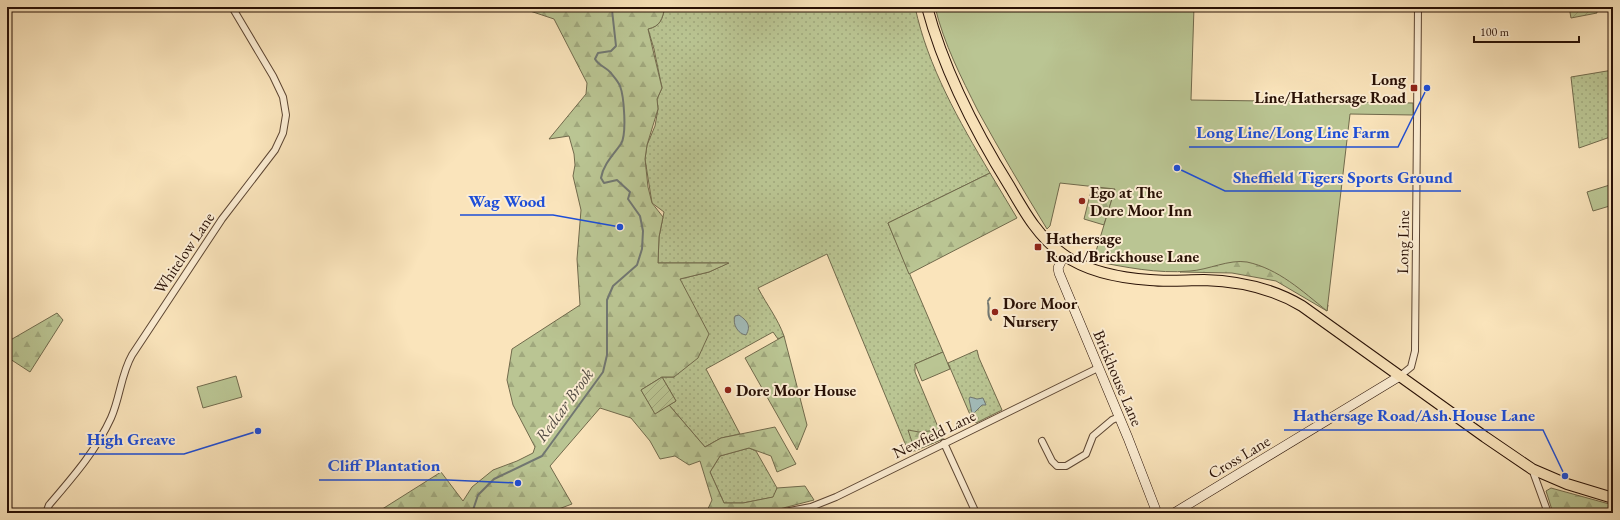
<svg xmlns="http://www.w3.org/2000/svg" width="1620" height="520" font-family="'EB Garamond',serif">
  <style>
    .grass { fill: url(#grass-dots); stroke: #716a4c }
    .forest { fill: url(#forest-firs); stroke: #716a4c }
    .park { fill: #bac593; stroke: #716a4c }
    .garden { fill: url(#garden-furrows); stroke: #716a4c }
    .water { fill: #a2bcba; stroke: #717772 }
    .lines { fill: none; stroke-linecap: round; stroke-linejoin: round }
    .stream { stroke: #717772; stroke-width: 2 }
    .street-casing { stroke: #5c4532; stroke-width: 8 }
    .secondary-casing { stroke: #281005; stroke-width: 10 }
    .primary-casing { stroke: #281005; stroke-width: 12 }
    .street { stroke: #fcedd3; stroke-width: 6 }
    .secondary { stroke: #fcedd3; stroke-width: 9 }
    .primary { stroke: #fae4bb; stroke-width: 10 }
    .poi-dot { fill: #8f2418; stroke: #fcedd3; stroke-width: 1.5 }
    .labels { text-anchor: middle; dominant-baseline: central; stroke-width: 4; stroke-linejoin: round; paint-order: stroke }
    .poi-label { font-size: 16px; font-weight: bold; fill: #281005; stroke: #fcedd3; text-anchor: start }
    .street-label { font-size: 16px; fill: #281005; stroke: #fcedd3 }
    .water-label { font-size: 17px; font-style: italic; fill: #534c44; stroke: #fcedd3 }
    .leader { fill: none; stroke: #1d4ed8; stroke-width: 1.5 }
    .callout-dot { fill: #1d4ed8; stroke: #fcedd3; stroke-width: 1.5 }
    .callout-label { font-size: 17px; text-anchor: middle; font-weight: bold; fill: #1d4ed8; stroke: #fcedd3; stroke-width: 4; stroke-linejoin: round; paint-order: stroke }
  </style>
  <defs>
    <pattern id="grass-dots" width="8" height="8" patternUnits="userSpaceOnUse"><rect width="8" height="8" fill="#bac593"/><path d="M2 2h.1M6 6h.1" fill="none" stroke="#a0a87d" stroke-width="1.8" stroke-linecap="round"/></pattern>
    <pattern id="forest-firs" width="22" height="20" patternUnits="userSpaceOnUse"><rect width="22" height="20" fill="#bac593"/><path d="M5 1l3.5 6h-7zM16 11l3.5 6h-7z" fill="#a0a87d"/></pattern>
    <pattern id="garden-furrows" width="10" height="10" patternUnits="userSpaceOnUse"><rect width="10" height="10" fill="#bac593"/><path d="M-1 1l2-2M0 10L10 0M9 11l2-2" fill="none" stroke="#a0a87d"/></pattern>
  </defs>
  <rect width="100%" height="100%" fill="#fae4bb"/>
  <filter id="stains"><feTurbulence type="fractalNoise" baseFrequency=".005" numOctaves="4"/><feColorMatrix values="0 0 0 0 .2 0 0 0 0 .09 0 0 0 0 .02 0 0 0 .5 -.17"/></filter>
  <radialGradient id="worn" r=".72"><stop offset=".6" stop-color="#630" stop-opacity="0"/><stop offset="1" stop-color="#630" stop-opacity=".3"/></radialGradient>
  <path class="grass" d="M665,7H915C928,67 959,121 990,173L888,223L943,352L915,364V372L943,439L909,453L827,254L758,288C767,305 778,319 784,336L778,339L773,332L706,369L740,434L721,438L705,447L669,405L676,401L662,377H674L680,279L709,272L728,263H658L659,237L664,212L652,203L645,159L647,145L655,126L658,109L657,99L662,88L654,49L648,29C661,26 662,19 665,7Z
    M1613,70V136L1579,148L1571,77Z
    M977,350L979,358L1002,410L976,423L971,417L948,363Z
    M749,448L756,451L777,488L774,497L743,503H724L710,472L720,456Z"/>
  <path class="forest" d="M518,7H665C662,19 661,26 648,29L662,88L657,99L658,109L647,145L645,159L648,187L652,203L663,217L659,237L658,263H729L709,272L680,279L709,334L698,358L674,377H662L641,390L655,413L669,405L705,447L721,438L775,427L796,464L777,472L771,456L749,448L720,456L710,472L724,503H743L773,497L777,488L805,486L814,500L764,513H706L712,500L700,461L689,465L675,456L660,459L650,441L631,418L600,408L550,466L572,504L548,513H376L441,472L463,501L472,487L493,470L517,461L533,453L535,447L513,405L507,380L512,349L580,305L577,259L581,210L573,176L575,165L574,154L569,136L549,139L586,94L587,83L554,19Z
    M990,173L1017,218L909,274L888,223Z
    M1092,187L1115,189L1104,225L1084,219Z
    M1248,256L1290,275L1328,305L1327,311L1276,281L1232,273L1180,272L1225,258Z
    M57,313L63,320L30,372L7,357V342Z
    M784,336L807,425L797,450L745,358Z
    M908,430L919,432L940,430L943,439L915,451Z
    M1551,488L1613,505V513H1553L1546,491Z"/>
  <path class="park" d="M935,7H1194L1191,100L1413,103V115L1350,114L1327,311C1302,291 1279,269 1247,262C1229,259 1208,270 1190,271C1157,274 1125,267 1093,261L1115,189L1060,183L1050,226L1047,229C1023,190 1000,151 978,111C961,77 944,44 935,7Z
    M1613,184V205L1593,211L1587,192Z
    M943,352L950,369L922,381L915,364Z
    M236,376L242,397L203,408L197,387Z"/>
  <path class="garden" d="M1569,7H1596L1597,13L1571,18Z
    M662,377L676,401L655,414L641,390Z"/>
  <path class="water" d="M739,315C746,320 752,325 746,335C738,334 732,324 735,316Z
    M970,397L977,399L983,398L986,405H982L974,413H972L969,399Z"/>
  <g class="lines">
    <path class="stream" d="M604,7L612,10
      M988,301L990,298
      M988,303C990,310 986,314 991,320
      M469,513L473,510L478,495L494,479L542,456L603,372L607,355V300L613,286L637,265L642,249L643,231L640,216L628,199L630,192L617,180L604,183L601,178C603,165 613,155 621,144C627,134 624,96 620,86C618,81 613,76 611,73C606,67 599,66 595,59L598,53L611,51L616,46L612,10L613,7"/>
    <g class="street-casing">
      <path id="street" d="M1400,376L1411,367L1415,351L1418,7
        M1042,441L1052,461L1057,466H1066L1086,454L1093,436L1112,420L1119,417
        M944,443L976,513
        M1532,469L1548,513
        M46,513L49,505C72,478 96,451 111,418C120,398 121,374 132,355L222,219L275,150L283,133L286,115L283,97L273,76L232,7
        M779,513L811,507L836,497L1098,368"/>
    </g>
    <g class="secondary-casing">
      <path id="secondary" d="M1064,255L1058,268L1059,273L1128,438L1157,513
        M1174,513L1400,376"/>
    </g>
    <g class="primary-casing">
      <path id="primary" d="M927,7C944,71 975,131 1010,187C1025,213 1039,238 1064,255C1088,272 1121,278 1150,280C1168,282 1186,280 1204,280C1239,281 1272,288 1302,306L1485,437L1532,469L1567,484L1613,498"/>
    </g>
    <use href="#street" class="street"/>
    <use href="#secondary" class="secondary"/>
    <use href="#primary" class="primary"/>
  </g>
  <g class="poi-dot">
    <rect x="1410" y="84" width="8" height="8" rx="2"/>
    <circle cx="1082" cy="201" r="4"/>
    <rect x="1034" y="243" width="8" height="8" rx="2"/>
    <circle cx="995" cy="312" r="4"/>
    <circle cx="728" cy="390" r="4"/>
  </g>
  <g class="labels">
    <g class="poi-label">
      <text x="1406" y="79" text-anchor="end">Long<tspan x="1406" dy="18">Line/Hathersage Road</tspan></text>
      <text x="1090" y="192">Ego at The<tspan x="1090" dy="18">Dore Moor Inn</tspan></text>
      <text x="1046" y="238">Hathersage<tspan x="1046" dy="18">Road/Brickhouse Lane</tspan></text>
      <text x="1003" y="303">Dore Moor<tspan x="1003" dy="18">Nursery</tspan></text>
      <text x="736" y="390">Dore Moor House</text>
    </g>
    <g class="street-label">
      <text transform="translate(1403 242) rotate(-89)">Long Line</text>
      <text transform="translate(184 253) rotate(-56)">Whitelow Lane</text>
      <text transform="translate(1118 378) rotate(67)">Brickhouse Lane</text>
      <text transform="translate(934 434) rotate(-26)">Newfield Lane</text>
      <text transform="translate(1239 457) rotate(-31)">Cross Lane</text>
    </g>
    <g class="water-label">
      <text transform="translate(564 405) rotate(-54)">Redcar Brook</text>
    </g>
  </g>
  <path class="leader" d="M1427 88L1398 147H1189M1177 168L1225 191H1461M620 227L553 215H460M1565 476L1543 430H1284M258 431L184 454H79M518 483L448 480H319"/>
  <g class="callout-dot">
    <circle cx="1427" cy="88" r="4"/>
    <circle cx="1177" cy="168" r="4"/>
    <circle cx="620" cy="227" r="4"/>
    <circle cx="1565" cy="476" r="4"/>
    <circle cx="258" cy="431" r="4"/>
    <circle cx="518" cy="483" r="4"/>
  </g>
  <g class="callout-label">
    <text x="1293" y="138">Long Line/Long Line Farm</text>
    <text x="1343" y="183">Sheffield Tigers Sports Ground</text>
    <text x="507" y="207">Wag Wood</text>
    <text x="1414" y="421">Hathersage Road/Ash House Lane</text>
    <text x="131" y="445">High Greave</text>
    <text x="384" y="471">Cliff Plantation</text>
  </g>
  <rect width="1620" height="520" fill="none" stroke="#fae4bb" stroke-width="24"/>
  <rect x="8" y="8" width="1604" height="504" fill="none" stroke="#281005" stroke-width="2"/>
  <rect x="12" y="12" width="1596" height="496" fill="none" stroke="#281005"/>
  <path d="M1474 36v6h105v-6" fill="none" stroke="#281005" stroke-width="2"/>
  <text x="1480" y="36" font-size="12" fill="#281005" stroke="#fcedd3" stroke-width="3" paint-order="stroke">100 m</text>
  <rect width="100%" height="100%" filter="url(#stains)"/>
  <rect width="100%" height="100%" fill="url(#worn)"/>
</svg>
